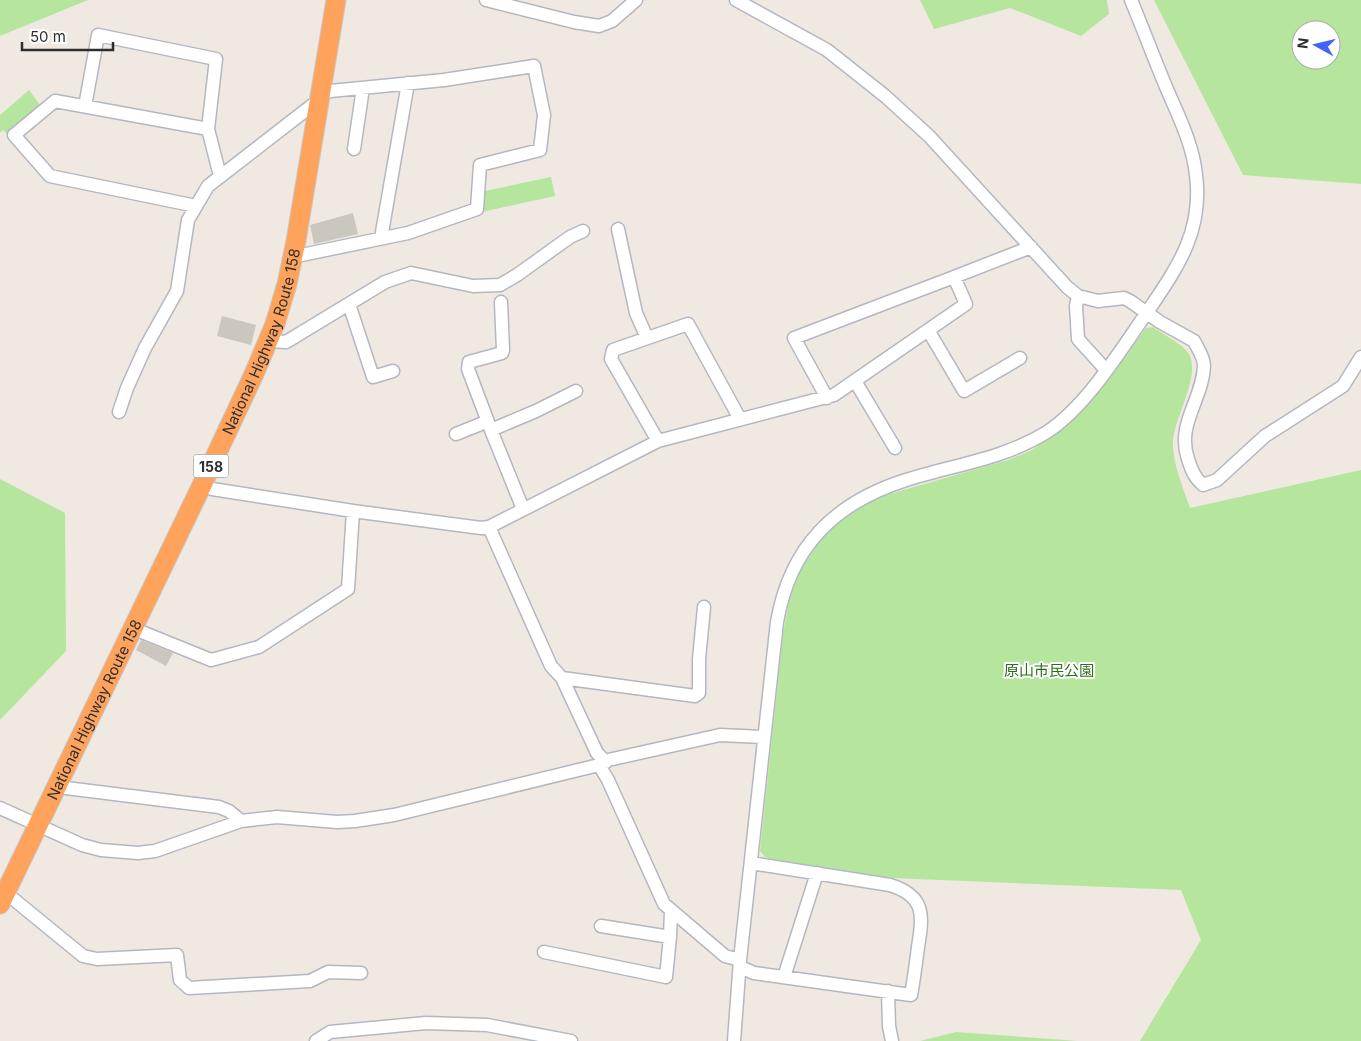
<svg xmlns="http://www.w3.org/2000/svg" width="1361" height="1041" font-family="Inter,'Noto Sans JP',sans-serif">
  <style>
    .green { fill: #b6e59e; fill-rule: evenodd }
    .building { fill: #cbc7bf }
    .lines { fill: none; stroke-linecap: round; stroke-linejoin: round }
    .minor-casing { stroke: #b4b7c1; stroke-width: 15 }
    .highway-casing { stroke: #c9c9c9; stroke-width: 21 }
    .minor { stroke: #fff; stroke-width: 12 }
    .highway { stroke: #ffa35c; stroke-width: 19 }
    .labels { text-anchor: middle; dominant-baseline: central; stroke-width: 4; stroke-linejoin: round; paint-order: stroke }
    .shield { fill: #fff; stroke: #6d6d6d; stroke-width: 1 }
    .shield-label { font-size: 14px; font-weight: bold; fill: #2e2e2e }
    .street-label { font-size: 15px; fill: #2e2e2e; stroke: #fff }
    .park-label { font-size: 15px; fill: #2c6e1b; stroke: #fff }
  </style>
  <rect width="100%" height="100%" fill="#efe9e1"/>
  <path class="green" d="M0,0H88L0,36Z
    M920,0H1107L1109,14L1081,36L1010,8L934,29Z
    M1154,0H1361V184L1243,175ZM1301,30H1331V60H1301Z
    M29,90L40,105L7,134L3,130L0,133V115Z
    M551,177L555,196L482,212L485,191Z
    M1153,327C1163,334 1176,341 1185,349C1206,369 1174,416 1173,441C1172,463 1183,487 1190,508L1361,470V1041H1140L1201,940L1181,890L893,878L771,859L765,857L760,851L783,634L789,601L797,579L804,565L823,535L854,511L879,497L1008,460L1032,450L1060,431L1078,415L1108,379L1146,328Z
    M0,479L65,513L66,651L0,720Z
    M956,1032L1078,1041H920Z"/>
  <path class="building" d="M353,213L358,234L314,244L310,225Z
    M222,316L256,325L251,345L217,336Z
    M141,640L173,653L166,666L136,650Z"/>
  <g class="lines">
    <g class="minor-casing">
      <path id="minor" d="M486,0L574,22L599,26L612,21L636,0
        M736,0L827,50L885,96L929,136L1067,287L1078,296L1098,301L1124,298L1130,301L1160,322L1194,341C1198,349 1204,357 1204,366C1203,399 1176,424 1188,459C1192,471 1194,477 1203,485L1217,480L1265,436L1343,386L1361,357
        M85,106L98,35L216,59L208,129L220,176
        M354,149L363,88
        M196,206L50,176L14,135L55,101L208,129
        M618,229L636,313L647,338
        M381,238L408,83
        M292,257L408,233L477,209L480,165L540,150L544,115L534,66L444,80L320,92
        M1078,296L1076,306L1078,339L1106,370
        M501,302L503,350L502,353L469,362L468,369L491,430L523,509
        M349,304L373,377L393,371
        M928,330L964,391L1020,358
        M268,341L286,342L385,282L411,273L473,286L500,285L517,275L570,237L583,231
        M855,381L895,448
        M827,398L794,338L954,277
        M119,412L127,388L145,348L177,291L188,220L208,186L319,100
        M491,430L536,411L576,391
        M456,434L481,424L487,420
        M658,441L611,359L613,350L688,324L740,419
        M202,485L212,489L353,511L481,528L489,527L658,441L834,395L966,304L954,277L1031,247
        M489,527L551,666L562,678L597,753L606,762
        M132,628L211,660L259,647L348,589L353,511
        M562,678L695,696L699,693V659L704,607
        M599,765L608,780L664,904L725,956L740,960
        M58,787L219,807L229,811L241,821
        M0,808L82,845L101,850L138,853L155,851L241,821L277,817L337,822L355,821L394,815L599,765L608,760L720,735L763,737
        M6,893L83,956L97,959L177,955L180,980L189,988L310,981L328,972L361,973
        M601,926L670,937L671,911
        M544,952L666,977L670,937
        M740,967L754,973L911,995C914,979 916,963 918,947C923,916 926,896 890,885L751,863
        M784,977L817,873
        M888,991L889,1026L892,1041
        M316,1041L330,1032L426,1023L487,1025L571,1041
        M734,1041L740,960L777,622C790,547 834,503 906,480C953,465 1004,459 1047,432C1087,406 1122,348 1150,308C1179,265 1203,230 1196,175C1193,144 1178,115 1166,87C1154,58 1143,29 1131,0"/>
    </g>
    <g class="highway-casing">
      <g id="highway">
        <path id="s1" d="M0,904L202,485L254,374L275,324L287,284L296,241L336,0"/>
      </g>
    </g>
    <use href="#minor" class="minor"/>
    <use href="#highway" class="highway"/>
  </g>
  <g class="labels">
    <rect class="shield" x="193.5" y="454.5" width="35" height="23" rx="4"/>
    <g class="shield-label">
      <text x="211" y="466">158</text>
    </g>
    <g class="street-label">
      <text stroke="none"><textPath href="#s1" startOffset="621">National Highway Route 158</textPath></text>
      <text stroke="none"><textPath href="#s1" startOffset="216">National Highway Route 158</textPath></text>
    </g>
    <g class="park-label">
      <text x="1049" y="670">原山市民公園</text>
    </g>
  </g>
  <g transform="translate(1316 45) rotate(278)"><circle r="24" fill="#ffffff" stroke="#ababab"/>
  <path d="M0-4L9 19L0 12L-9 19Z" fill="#4264fb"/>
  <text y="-8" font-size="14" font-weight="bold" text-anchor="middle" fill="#2e2e2e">N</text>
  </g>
  <path d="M22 42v8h91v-8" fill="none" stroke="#2e2e2e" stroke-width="2.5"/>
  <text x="30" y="42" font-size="15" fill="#2e2e2e" stroke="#ffffff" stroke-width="4" paint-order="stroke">50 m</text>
</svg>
